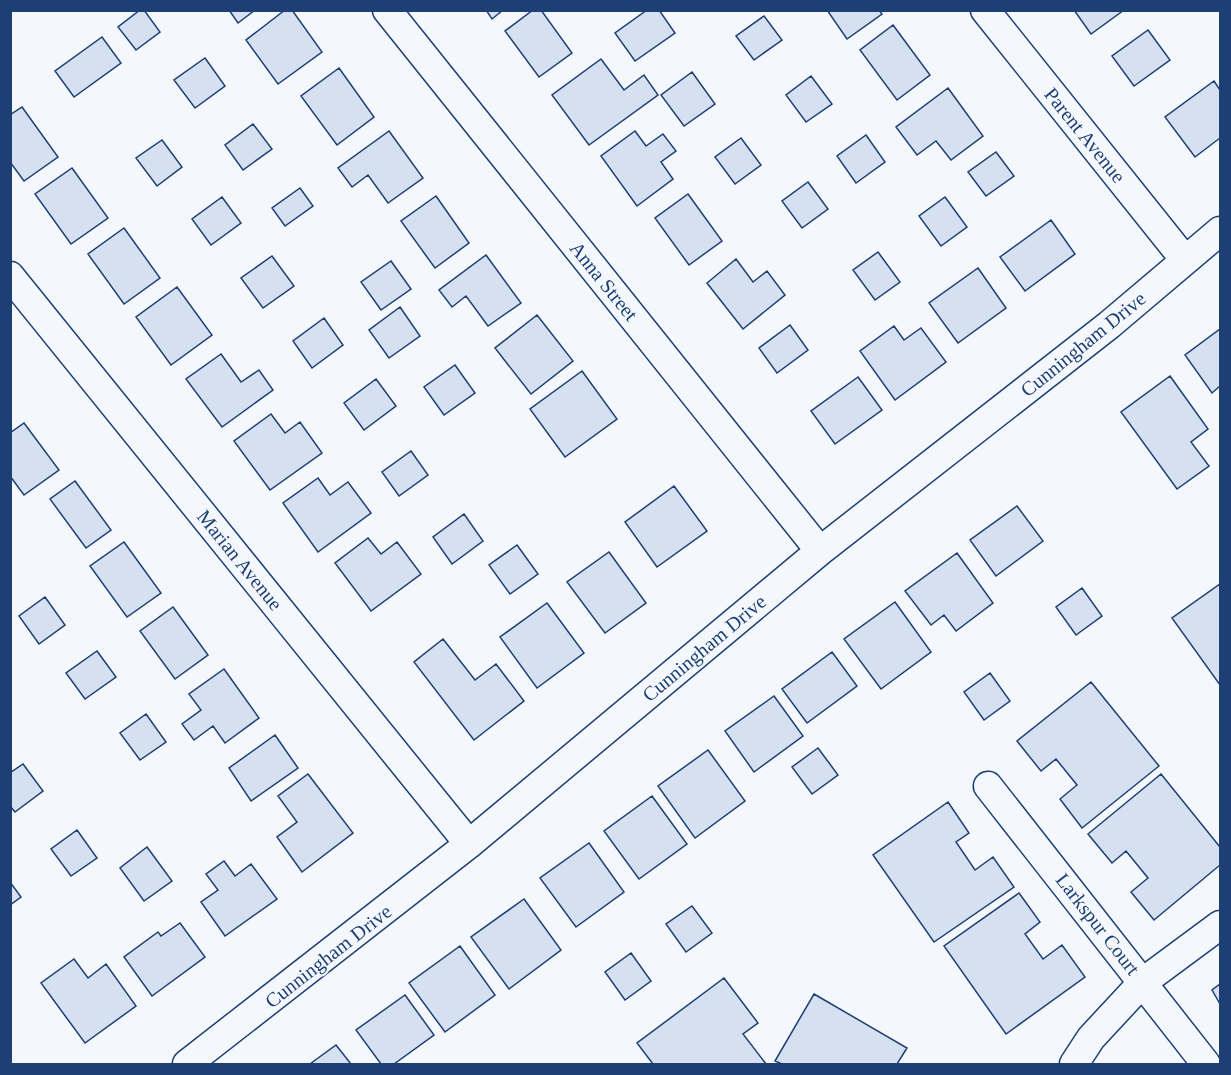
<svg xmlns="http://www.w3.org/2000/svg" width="1231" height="1075" font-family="Georgia,serif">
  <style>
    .building { fill: #d5e0f0; stroke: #1d3f73; stroke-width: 1.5 }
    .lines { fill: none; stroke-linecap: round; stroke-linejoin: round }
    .minor-casing { stroke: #1d3f73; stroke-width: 31 }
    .minor { stroke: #f4f7fb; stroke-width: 28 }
    .labels { text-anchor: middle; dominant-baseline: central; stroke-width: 4.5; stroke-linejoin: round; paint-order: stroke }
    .street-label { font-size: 20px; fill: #1d3f73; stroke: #f4f7fb }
  </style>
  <rect width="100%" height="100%" fill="#f4f7fb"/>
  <path class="building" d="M140,10H144L160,32L136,50L118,27Z
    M229,10H255L238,23Z
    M285,10H292L322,52L278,84L246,40Z
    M486,10H503L492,19Z
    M533,10H541L572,53L539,77L505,31Z
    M647,10H659L675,33L635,61L615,33Z
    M827,10H879L882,14L847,39Z
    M1074,10H1124L1091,34Z
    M764,16L782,40L754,60L736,36Z
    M893,25L930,75L897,100L860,50Z
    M1148,30L1170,60L1134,86L1112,56Z
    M102,37L121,63L74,97L55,71Z
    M205,58L225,86L195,108L174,80Z
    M601,59L624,90L644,75L658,95L589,145L552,95Z
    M339,68L374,117L337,145L301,96Z
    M692,72L715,104L684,126L661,95Z
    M811,76L832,104L806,122L786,95Z
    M1214,81L1220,90V138L1195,157L1165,117Z
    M948,88L983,136L951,160L936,141L917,155L896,127Z
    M22,107L58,157L24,181L10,162V115Z
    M253,124L272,149L243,170L225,145Z
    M389,131L423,178L388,203L368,175L352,187L338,168Z
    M635,131L646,146L663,134L676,151L661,162L673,179L637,206L601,156Z
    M866,135L885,162L856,183L837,156Z
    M741,138L761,165L735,184L715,157Z
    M162,140L182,167L157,186L136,158Z
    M996,152L1014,176L986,196L968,172Z
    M72,168L108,218L71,244L35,194Z
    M808,182L828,209L802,228L782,201Z
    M300,188L313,206L285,226L272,208Z
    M688,194L722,241L689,265L655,218Z
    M436,196L469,243L435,268L401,221Z
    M222,197L241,223L211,245L192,219Z
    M945,197L967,227L941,246L919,216Z
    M1051,220L1075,254L1025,291L1000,257Z
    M124,228L160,278L124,304L88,254Z
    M878,252L900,282L875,300L853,270Z
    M486,255L521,303L488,326L466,296L452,307L439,290Z
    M272,256L294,286L263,308L241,278Z
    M736,259L753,282L767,271L785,295L743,329L707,283Z
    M391,261L411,289L381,310L361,282Z
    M978,268L1006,308L958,343L929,303Z
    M177,287L212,335L171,365L136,317Z
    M400,307L420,336L389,358L369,330Z
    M537,315L573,361L531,394L495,348Z
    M324,318L343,345L312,368L293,341Z
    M790,325L808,350L777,373L759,348Z
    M894,326L904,340L921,328L946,362L895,400L860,351Z
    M1220,329V386L1212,393L1185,355Z
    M221,354L241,382L259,370L273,390L222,427L186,379Z
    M455,365L475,393L444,415L424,387Z
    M582,371L617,419L565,457L530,409Z
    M1170,376L1208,429L1191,442L1209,466L1177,489L1121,412Z
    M858,377L882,410L835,444L811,411Z
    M376,379L396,406L364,430L344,403Z
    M271,414L285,433L300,422L322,453L270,490L234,441Z
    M24,423L59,470L24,495L10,476V433Z
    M411,451L428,475L399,496L382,472Z
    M318,478L330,495L348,482L371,513L318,552L283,503Z
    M75,481L111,530L86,548L50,499Z
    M674,486L707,531L657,567L625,522Z
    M1017,506L1043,541L996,576L970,540Z
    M464,514L483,541L452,564L433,537Z
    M368,538L381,554L397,542L421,574L371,611L335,563Z
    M124,542L161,593L127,617L90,566Z
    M517,545L538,574L510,594L489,565Z
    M609,552L646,603L605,633L567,582Z
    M957,553L993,603L956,631L944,615L931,625L905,591Z
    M1220,584V685L1172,618Z
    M1082,588L1102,616L1076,635L1056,607Z
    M45,597L65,625L39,644L19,616Z
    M895,602L931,652L881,689L844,639Z
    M547,603L584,653L537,688L500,637Z
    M173,607L208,655L175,679L140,631Z
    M443,639L475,680L496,664L524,701L474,740L414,662Z
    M97,651L116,677L85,699L66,673Z
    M832,652L857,686L807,723L782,689Z
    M224,669L259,718L225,743L213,726L194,740L182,724L201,710L189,694Z
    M990,673L1010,701L984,720L964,692Z
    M1091,682L1159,766L1082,828L1060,799L1077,785L1056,759L1041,771L1017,741Z
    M774,696L803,736L754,772L725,731Z
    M146,714L166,742L140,760L120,733Z
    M275,735L298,768L251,801L229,768Z
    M818,748L838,775L812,794L792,767Z
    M708,750L745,801L695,838L658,786Z
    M23,764L43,791L15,812L10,806V773Z
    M308,774L353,833L302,872L277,837L297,822L278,796Z
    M1161,774L1220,847V865L1154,920L1131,892L1148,878L1126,851L1112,863L1088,834Z
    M652,796L687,844L639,879L604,831Z
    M948,802L969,833L956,842L975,870L993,857L1014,887L934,942L873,855Z
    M77,830L97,858L71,876L51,849Z
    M589,843L624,892L576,927L540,878Z
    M147,847L172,881L144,901L120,868Z
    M224,861L235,876L251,864L277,899L225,936L201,902L218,890L206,874Z
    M10,882L21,897L10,905Z
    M1019,893L1040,922L1025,934L1043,959L1062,945L1085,977L1006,1034L944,946Z
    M524,899L561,950L509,989L471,937Z
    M692,906L712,933L686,952L666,924Z
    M180,923L205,957L152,996L124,957L158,932L161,936Z
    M460,946L495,995L445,1032L409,983Z
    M631,953L651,981L625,1000L605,972Z
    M74,959L88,978L106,964L136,1006L85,1043L41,983Z
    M724,978L758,1023L743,1034L766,1064H653L637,1043Z
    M1220,984V1004L1212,990Z
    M814,994L907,1048L897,1064H782L775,1061Z
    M405,995L434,1035L394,1064H381L356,1030Z
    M336,1045L351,1064H310Z"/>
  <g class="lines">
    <g class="minor-casing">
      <path id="minor" d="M387,10L820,551
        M985,10L1185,260
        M10,276L469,844
        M988,786L1206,1064
        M187,1064L469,844L820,551L1109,325L1220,231
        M1074,1064L1091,1038L1143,982L1220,925"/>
    </g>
    <use href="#minor" class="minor"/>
  </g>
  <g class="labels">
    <g class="street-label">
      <text transform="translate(1085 135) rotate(51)">Parent Avenue</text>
      <text transform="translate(604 281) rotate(51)">Anna Street</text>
      <text transform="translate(1083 344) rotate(-39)">Cunningham Drive</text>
      <text transform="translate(240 560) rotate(51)">Marian Avenue</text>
      <text transform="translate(704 648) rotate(-40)">Cunningham Drive</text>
      <text transform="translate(1098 924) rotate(52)">Larkspur Court</text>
      <text transform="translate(328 956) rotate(-38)">Cunningham Drive</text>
    </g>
  </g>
  <rect width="1231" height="1075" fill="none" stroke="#1d3f73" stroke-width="24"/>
</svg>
